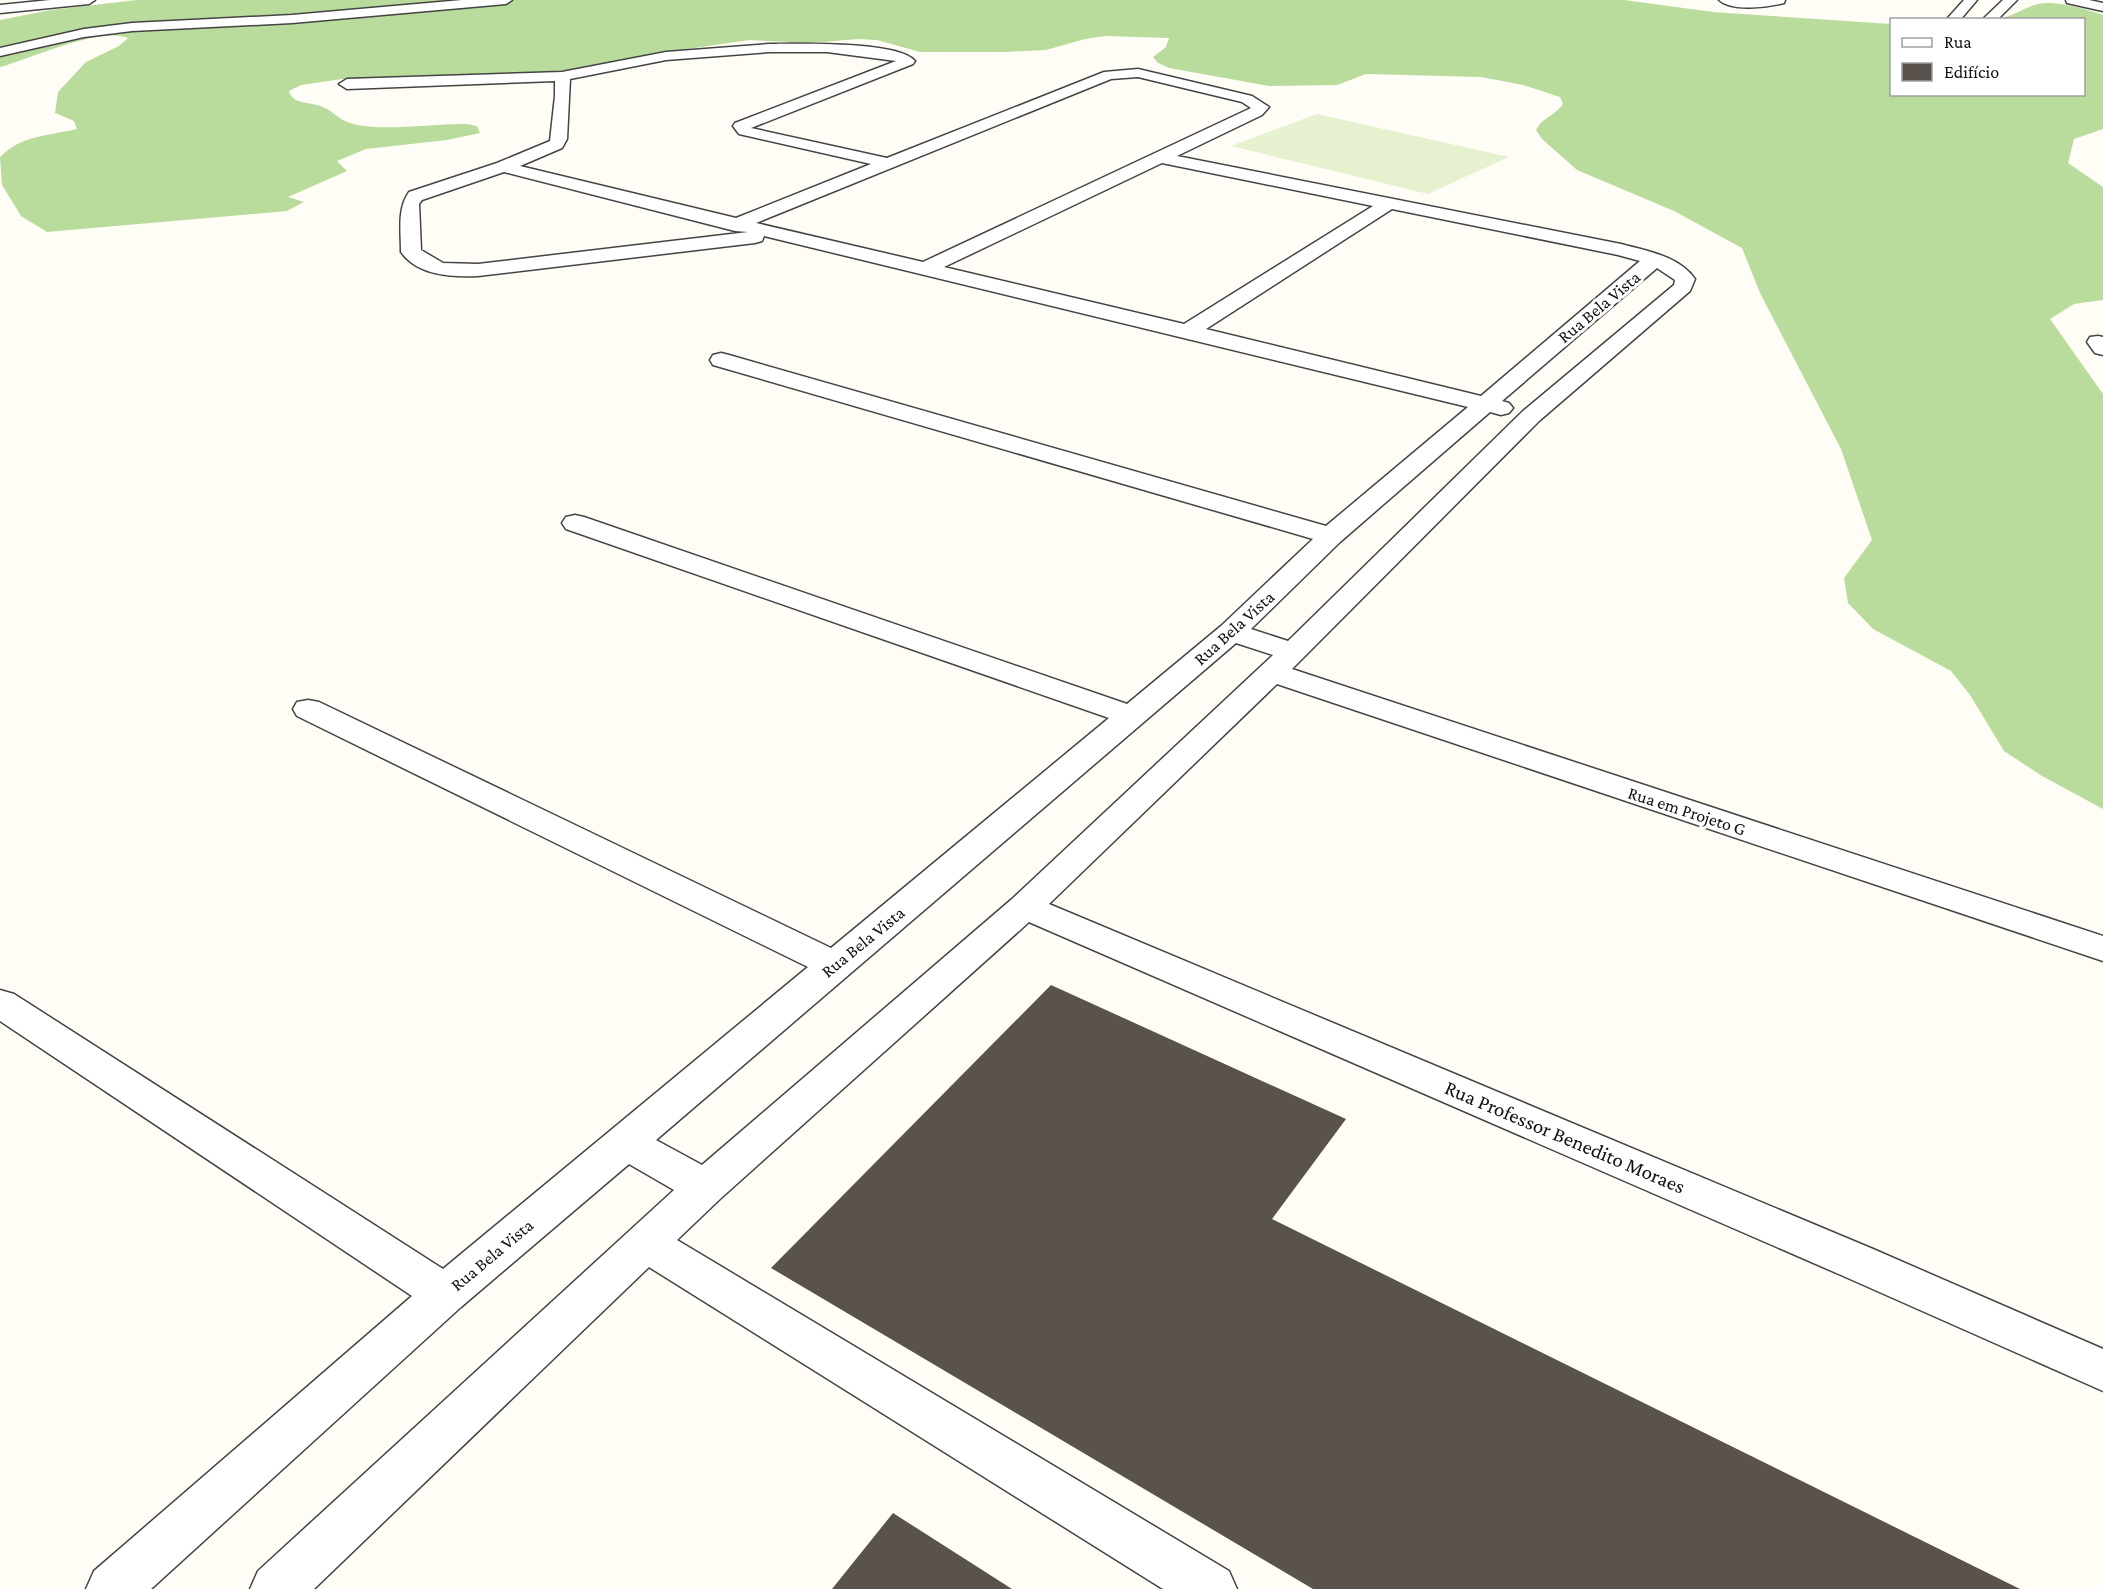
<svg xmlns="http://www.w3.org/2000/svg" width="2103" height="1589" font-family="'Crimson Pro',serif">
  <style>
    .forest { fill: #b9dc9c }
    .pitch { fill: #e6f2cf }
    .building { fill: #5a524d }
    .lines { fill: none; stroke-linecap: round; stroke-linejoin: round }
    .minor-casing { stroke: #444; stroke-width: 3 }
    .minor { fill: #fff; fill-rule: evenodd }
    .labels { text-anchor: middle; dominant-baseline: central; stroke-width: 6; stroke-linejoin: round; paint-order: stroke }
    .street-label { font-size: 18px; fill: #111; stroke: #fff }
    .near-street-label { font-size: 21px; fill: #111; stroke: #fff }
  </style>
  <rect width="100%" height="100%" fill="#fffdf5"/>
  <path class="forest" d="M137,0H1624L1713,12L1891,24L1892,94H2084V20L1999,19C2015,15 2024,8 2038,4C2055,0 2086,9 2103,15V129L2074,139L2068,163L2103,187V300L2074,304L2050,319L2103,394V809L2042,776L2004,751L1970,695L1951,671L1873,629L1848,603L1844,578L1872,540L1841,449L1760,293L1742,248L1674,211L1577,170L1542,139L1536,130C1541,118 1555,116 1563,104L1560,97L1523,85L1481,77L1366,74L1337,85L1269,86L1169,68L1158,63L1153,57L1166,47L1169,38L1105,36L1085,39L1046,50L1005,52H920L877,40L858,39L811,43L749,40L681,50L663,56L555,74L342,79L301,85L289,91C292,104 309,102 320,106C331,109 337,118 347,122C375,133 435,123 467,124L477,126L480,133L447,140L366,149L337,161L347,171L288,197L304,202L287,211L47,232L21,216L2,185L0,157C22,135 47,136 77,129L74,121L55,113L58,92L86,62L119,46L128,38C100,26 30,59 0,67V20L51,10Z"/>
  <path class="pitch" d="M1317,114L1509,157L1428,194L1231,146Z"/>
  <path class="building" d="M1051,985L1346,1119L1272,1219L2020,1589H1313L771,1268Z
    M893,1513L1012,1589H832Z"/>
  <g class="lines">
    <g class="minor-casing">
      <path id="minor" d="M50,0H95L89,4L0,13V5Z
        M462,0H512L506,4L292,23L132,31L84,37L0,56V48L84,29L132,23L292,15Z
        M1719,0H1785L1784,3C1767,7 1732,12 1719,0Z
        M1964,0H1977L1960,20H1946Z
        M2003,0H2017L1997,20H1982Z
        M2066,0H2089L2103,3V11L2067,3Z
        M770,44C798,44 898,41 915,61L913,64L751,128L887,158L1104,72L1138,69L1252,96L1269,107L1262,115L1177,156L1621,244C1647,251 1679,256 1695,279L1690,291L1539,421L1292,669L2103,936V961L1277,684L1049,904L1873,1249L2103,1349V1391L1841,1275L1029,922L720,1199L677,1240L1229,1571L1237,1589H1163L649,1267L314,1589H250L258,1571L674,1190L629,1164L461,1307L151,1589H86L94,1571L412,1296L0,1021V990L14,994L443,1269L808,967L297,716L293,709L297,702L308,700L319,702L831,948L1109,718L566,529L562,523L566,517L575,515L584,517L1127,704L1221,626L1313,539L713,365L710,360L713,355L721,353L729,355L1326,526L1468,407L764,236L762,241L755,243L478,276C452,277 418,276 401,252C401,231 397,209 409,192L497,163L550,141L555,96V81L347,89L339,84L347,79L562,72L666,52ZM770,52H827L896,61L735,123L733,126L739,134L871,164L736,218L520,166L562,148L567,139L570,79L666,60ZM1138,77L1242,102L1251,108L923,262L756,223L1111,79ZM1162,163L1373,206L1184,324L944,267ZM504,172L735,231L748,232L478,264L443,263L421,250L419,204L422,200ZM1392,209L1618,255L1640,261L1481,396L1206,329ZM1657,268L1675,280L1674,285L1523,411L1288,641L1251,629L1340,542L1490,412L1501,415L1509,413L1513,408L1509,403L1502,401ZM1236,643L1273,655L1012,899L702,1165L656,1140Z
        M2098,336L2103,337V355L2095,353L2087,342L2090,337Z"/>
    </g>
    <use href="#minor" class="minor"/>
  </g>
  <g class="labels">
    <g class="street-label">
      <text transform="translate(1599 307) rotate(-40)">Rua Bela Vista</text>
      <text transform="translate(1234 628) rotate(-42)">Rua Bela Vista</text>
      <text transform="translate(1687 811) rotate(18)">Rua em Projeto G</text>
      <text transform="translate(863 942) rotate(-39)">Rua Bela Vista</text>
      <text transform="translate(492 1255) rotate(-40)">Rua Bela Vista</text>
    </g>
    <g class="near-street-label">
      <text transform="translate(1565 1137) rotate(23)">Rua Professor Benedito Moraes</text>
    </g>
  </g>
  <rect x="1890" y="18" width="195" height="78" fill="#ffffff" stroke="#a0a0a0" stroke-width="1.5"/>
  <rect x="1902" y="38" width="30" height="9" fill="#ffffff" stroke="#a0a0a0" stroke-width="1.5"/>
  <text x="1944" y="48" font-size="18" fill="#111111">Rua</text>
  <rect x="1902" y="63" width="30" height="18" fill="#5a524d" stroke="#a0a0a0" stroke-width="1.5"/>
  <text x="1944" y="78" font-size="18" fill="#111111">Edifício</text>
</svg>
